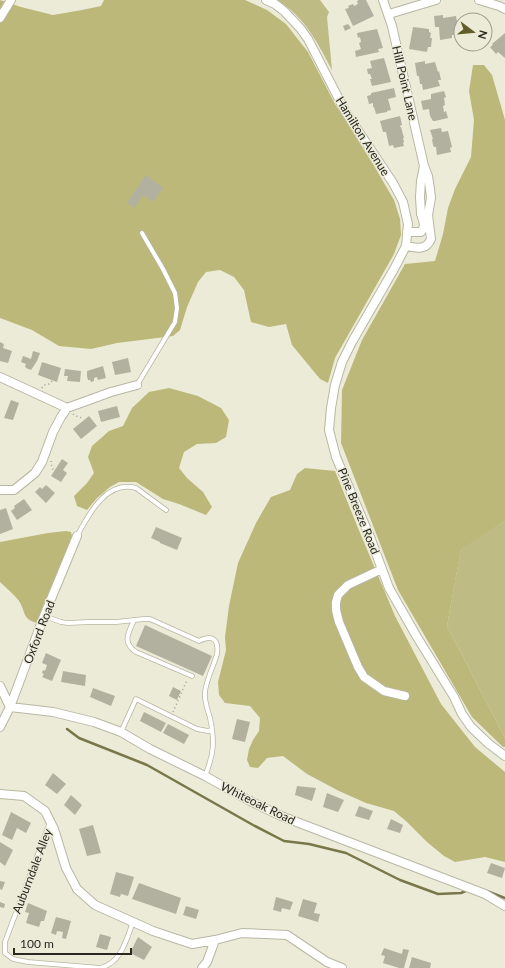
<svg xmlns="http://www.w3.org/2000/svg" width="505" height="968" font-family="Lato,sans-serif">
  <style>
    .green { fill: #bebb85 }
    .forest { fill: #bcb879 }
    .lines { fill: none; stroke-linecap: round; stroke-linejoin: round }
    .stream { stroke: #797649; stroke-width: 2.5 }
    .building { fill: #b2b19f }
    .lane-casing { stroke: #b8b7a4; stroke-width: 5.5 }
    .street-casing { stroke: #b8b7a4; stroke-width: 10 }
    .path { stroke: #9f9e90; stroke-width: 1.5; stroke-dasharray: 1 3; stroke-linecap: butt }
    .lane { stroke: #fff; stroke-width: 4 }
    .street { stroke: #fff; stroke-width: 8 }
    .labels { text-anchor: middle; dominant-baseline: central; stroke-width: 3; stroke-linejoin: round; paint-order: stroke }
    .street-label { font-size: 12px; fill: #282720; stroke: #ecebd8 }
  </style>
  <rect width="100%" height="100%" fill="#ecebd8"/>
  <path class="green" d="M277,0H320L329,12L327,17L332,70C317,42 305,17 277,0Z
    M505,521V738L447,626L461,548Z"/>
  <path class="forest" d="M0,0L21,7L53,15L82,10L101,6L104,0H245L267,10L286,24L308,52L335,104L373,164L394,200L400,219L401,235L394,254L335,358L328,383L320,379L292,345L286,324L269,327L251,322L244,290L234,277L220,270L206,272L198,282L187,307L184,317L180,330L173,336L117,343L91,349L59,346L32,330L0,318Z
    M473,65H484L492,75L505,120V521L461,549L447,626L505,738V747H503L472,717L398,590L341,443L342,390L362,340L405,264L435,261L443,234L448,208L455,189L471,157L474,120L469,91Z
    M169,388L198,396L221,408L229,420L226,437L216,443L197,444L184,452L179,468L187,478L203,492L212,507L206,515L179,504L163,499L136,482H119L110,487L97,498L87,510L77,506L74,496L87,483L94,473L88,457L92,446L109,431L123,426L132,408L149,392Z
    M305,468L335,471L358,528L395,616L441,704L475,747L505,772V862L485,857L455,862L444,856L427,842L407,822L394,811L366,803L339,791L307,774L283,756L267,758L258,768L250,767L247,760L249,749L253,740L259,731L260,718L250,706L225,703L219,695L218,682L226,650L225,637L229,606L238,563L256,523L271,497L290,490L297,474Z
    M66,531L71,532L72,536L37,623C22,619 26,612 19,601C14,594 6,588 0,582V542L48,533Z"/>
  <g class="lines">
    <path class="stream" d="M67,729L79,738L147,765L253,825L284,841L309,844L346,853L400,880L438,894L461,893L468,890
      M487,891L505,898"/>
  </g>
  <path class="building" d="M359,0H366L374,16L353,26L345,9L349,8L348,6L353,4L354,6L358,4L357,1Z
    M443,15V18L456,16L459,34L452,35V38L440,40L439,27H435L434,16Z
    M466,17L470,18V17L479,20H465Z
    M348,24L351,28L345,31L343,26Z
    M485,24L491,26L489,34H488L487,40H485Z
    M413,27L429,29V32L431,33L430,38H432L431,47H428L427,52L409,49Z
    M377,29L383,48L378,49L379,52L356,57L355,51L361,49L359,43L361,42L360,37L358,38L357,33Z
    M505,33V58L498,52L496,54L490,47L493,45L492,44Z
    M384,58L391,82L372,86L370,79H372L370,74H368L367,69L372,68L370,61Z
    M425,61V64L435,62L438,72L439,71L441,80H438L440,86L423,90L422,84H420L419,76H417L415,63Z
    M394,88L396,97L388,99L391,110L387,111V112L376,114L374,107H373V103L369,104L367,96L371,95V93Z
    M444,91L446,97L444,98L445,105L443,106L444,112L446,111L448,118L435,121H433L430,116L429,109L423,110L421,101L431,99V94Z
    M400,116L402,125L400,126V127H401L404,138H403L404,142L403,143L404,146L394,148L393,145L389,146L386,132H383L380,121Z
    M441,128L442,132L448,131L452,147L450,148L451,152L437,155L436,147H434L433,145L432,139H433L430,130Z
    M146,175L163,188L153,202L143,195L134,208L127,202Z
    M0,342L4,344L3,348L12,351L8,363L0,361Z
    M33,351L40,353L37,361L31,370L26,368L25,366L26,364L21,362L23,356L31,359Z
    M128,358L131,372L115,375L112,362Z
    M42,362L61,368L57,382L38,375Z
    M103,366L106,378L98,380L97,377L94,378V381L91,382L90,380H88L87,376V371Z
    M65,369L81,371L80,382L67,381L68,376H64Z
    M11,400L19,403L13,420L4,418Z
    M117,406L120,417L101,422L98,411Z
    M89,416L97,426L81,439L73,429Z
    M62,459L68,463L63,470L67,473L61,482L51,476Z
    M46,485L55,493L46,503L35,492L40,487L42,489Z
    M24,499L32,510L17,520L11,511L15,508L14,506Z
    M6,508L13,529L0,534V510Z
    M156,527L182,538L177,550L160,543V542L151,538Z
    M145,625L212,656L203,676L136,646Z
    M46,653L61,660L52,681L42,677L44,674L42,673L43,670L45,671L47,665L42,663Z
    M63,671L86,675L85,686L61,682Z
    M173,687L181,691L177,700L169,696Z
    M93,688L115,696L111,706L90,697Z
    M144,712L166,723L161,732L140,721Z
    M237,719L250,722L245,742L232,739Z
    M168,724L189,735L184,744L163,733Z
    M53,773L66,784L57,794L45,785Z
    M297,786L316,788L312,801L295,795Z
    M327,793L344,800L338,812L323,807Z
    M71,795L82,805L75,815L64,805Z
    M359,806L373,811L369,820L355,816Z
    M11,812L31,823L26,833L17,828L12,840L2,835Z
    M391,819L403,825L400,833L387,829Z
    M93,825L101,853L87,856L79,829Z
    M0,842L13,850L5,866L0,862Z
    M491,863L505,868L502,878L487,873Z
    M116,872L134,877L128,896L121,894L120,897L110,894Z
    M0,881L5,882L2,890L0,889Z
    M139,883L181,898L176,914L132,899Z
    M276,897L293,902L290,910L282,908L281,912L273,910Z
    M303,899L317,903L314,913L320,914L318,922L298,916Z
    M0,902L5,904L4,908L0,907Z
    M28,903L47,911L44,921H41L39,927L26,923L29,913L25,912Z
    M186,906L199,910L196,919L183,915Z
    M56,917L71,921L66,939L62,938L63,932L57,931L56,935L51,933Z
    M100,934L111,937L107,950L96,947Z
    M138,937L152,947L144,960L130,953Z
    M384,948L402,954L403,949L409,950L404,968H399L383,963L385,956L381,955Z
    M412,957L431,963L430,968H409Z"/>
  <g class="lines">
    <g class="lane-casing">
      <path id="lane" d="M137,385L175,322L177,308L175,293L163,269L142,233
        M77,536C89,514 106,480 136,488L166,510
        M44,616L61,622L68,623L90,622H116L144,619H150L199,641C213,634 219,640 217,654C214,665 205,683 205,693C204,701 208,710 210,718C215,741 214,754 205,776
        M134,620C128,634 122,642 136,652L192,676
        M121,732L136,699L197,729L208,731L212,730
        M50,822L5,942V953L13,959L28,962L100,968C103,967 107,966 109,964C122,958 128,935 133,922"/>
    </g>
    <g class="street-casing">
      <path id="street" d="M266,0L275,4L284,11L300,28L308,39L345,111L393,183L403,202L408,224L406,246L394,269L352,342L342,362L335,385L331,408L329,430L336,457L370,537L389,588L417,637L454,697L462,714L471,727L489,744L505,756
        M383,0L392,26L424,166L428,176L430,189L431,198L428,215L431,239C426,251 416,248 406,246
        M479,0L499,6L505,9
        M389,14L436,0
        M0,18L11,0
        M407,232H421L423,229L424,225L423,220L421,214L420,197L421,181L424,166
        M0,377L67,408L111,392L137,385
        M0,490H14L35,473L42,462L53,432L61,417L67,408
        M382,569L348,585L338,595L336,602V610L339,622L358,667L364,677L384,691L405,696
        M0,686L10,707
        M10,707L53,712L94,722L121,732L150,749L205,776L250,801L281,816L485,894L505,906
        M0,727L10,707L44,616L77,536
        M0,794L24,796L45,811L54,829L66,868L77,889L95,905L153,931L192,944L215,940L242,933L287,935L327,962L342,968
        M202,968L207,962L215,940"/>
    </g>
    <path class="path" d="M42,388L44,385L49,384L52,381
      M73,414C76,417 80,416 83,419
      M51,461L52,468L54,470
      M173,712L187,680"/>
    <use href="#lane" class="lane"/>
    <use href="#street" class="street"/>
  </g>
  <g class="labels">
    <g class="street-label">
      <text transform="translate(405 83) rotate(77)">Hill Point Lane</text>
      <text transform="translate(363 136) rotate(58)">Hamilton Avenue</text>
      <text transform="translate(359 511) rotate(68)">Pine Breeze Road</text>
      <text transform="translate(39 632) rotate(-69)">Oxford Road</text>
      <text transform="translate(258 803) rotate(26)">Whiteoak Road</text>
      <text transform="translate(32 871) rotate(-69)">Auburndale Alley</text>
    </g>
  </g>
  <g transform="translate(473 32) rotate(106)"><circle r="19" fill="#ecebd8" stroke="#9e9d8e"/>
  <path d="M0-3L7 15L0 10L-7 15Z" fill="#615d2a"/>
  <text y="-6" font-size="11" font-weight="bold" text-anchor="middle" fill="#282720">N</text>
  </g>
  <path d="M14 948v6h117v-6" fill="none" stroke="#282720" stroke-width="2"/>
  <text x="20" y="948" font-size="12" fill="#282720" stroke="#ecebd8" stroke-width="3" paint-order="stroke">100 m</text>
</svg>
